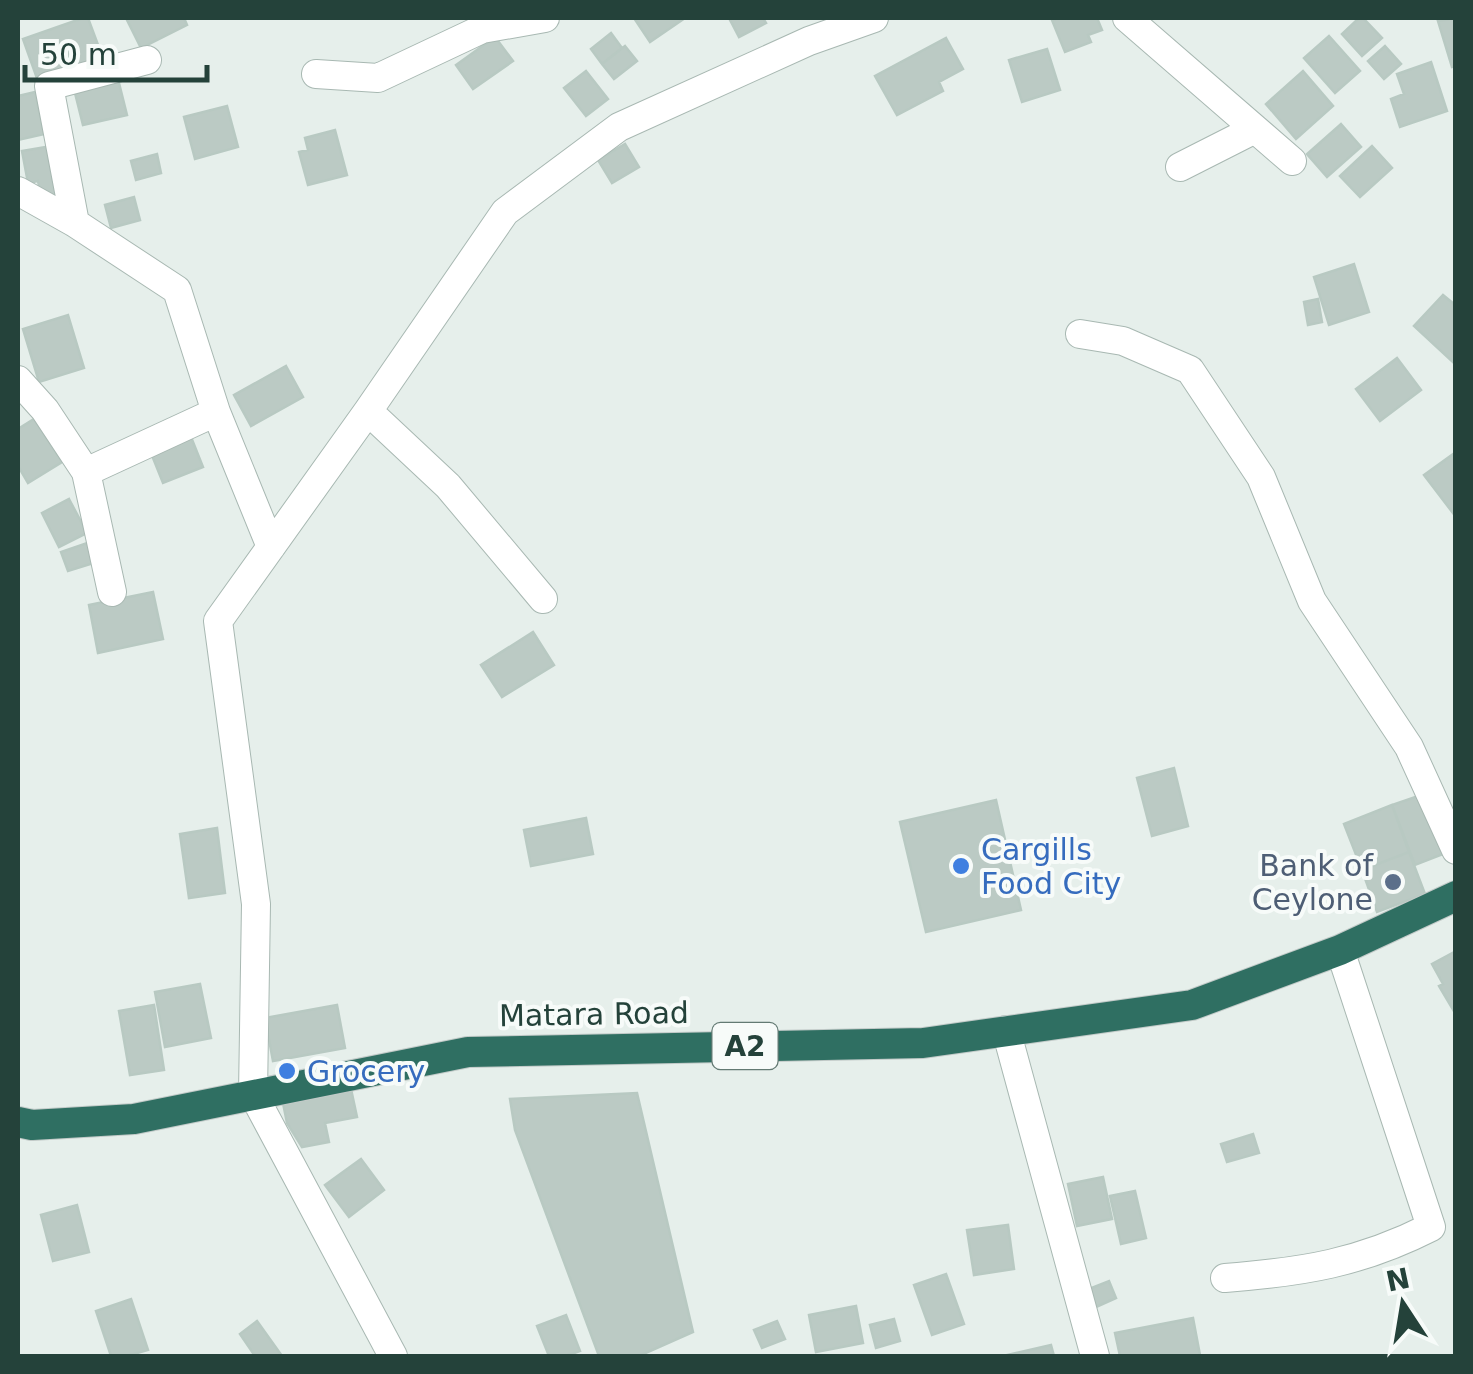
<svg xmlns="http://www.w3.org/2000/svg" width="1473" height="1374" font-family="'DejaVu Sans',sans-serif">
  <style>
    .building { fill: #bbcac4; stroke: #b8c9c2; stroke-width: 2.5 }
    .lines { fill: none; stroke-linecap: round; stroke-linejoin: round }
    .street-casing { stroke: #a8b8b2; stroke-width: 30 }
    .highway-casing { stroke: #c2cac8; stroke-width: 32 }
    .street { stroke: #fff; stroke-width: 28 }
    .highway { stroke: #2f6f62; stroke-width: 30 }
    .shop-dot { fill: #3f7fe0; stroke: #f7fbf9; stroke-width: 4 }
    .service-dot { fill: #5c6f8a; stroke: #f7fbf9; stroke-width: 4 }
    .labels { text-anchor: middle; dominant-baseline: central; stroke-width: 8; stroke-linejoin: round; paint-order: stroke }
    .shield { fill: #f7fbf9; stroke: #637a73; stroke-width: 2.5 }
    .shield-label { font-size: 28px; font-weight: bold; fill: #24423a }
    .shop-label { font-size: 30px; fill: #366cbe; stroke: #f7fbf9; text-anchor: start }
    .service-label { font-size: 30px; fill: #4e5e75; stroke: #f7fbf9; text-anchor: end }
    .street-label { font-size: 30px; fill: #24423a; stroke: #f7fbf9 }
  </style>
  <rect width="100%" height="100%" fill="#e6efeb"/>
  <path class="building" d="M83,18H88L104,61L79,70L75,58L61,63L65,75L39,84L23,39Z
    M126,18H184L187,25L141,48Z
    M634,18H685L650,42Z
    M729,18H763L766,23L739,37Z
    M1058,18H1097L1102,30L1088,35L1091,42L1065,52L1052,20Z
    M1359,18H1363L1382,38L1362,56L1342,34Z
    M1456,18V66L1452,67L1438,21Z
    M611,33L622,48L602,64L591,49Z
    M1329,36L1360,71L1335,93L1304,58Z
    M495,37L513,61L473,89L456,65Z
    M946,38L963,69L939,82L943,91L897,115L875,76Z
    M625,46L637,61L614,79L602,64Z
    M1385,46L1401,64L1384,79L1368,61Z
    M1047,49L1060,90L1022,102L1009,60Z
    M1431,62L1447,111L1400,127L1391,99L1404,94L1397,74Z
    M586,71L608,99L586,116L564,88Z
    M1303,71L1333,106L1296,139L1266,104Z
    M118,79L127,115L83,125L74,89Z
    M35,92L44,134L18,140V96Z
    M227,106L238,147L195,159L184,117Z
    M1341,124L1361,147L1327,177L1307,154Z
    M335,130L347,175L308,185L299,152L308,150L305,138Z
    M625,144L639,167L612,183L598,160Z
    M1372,146L1392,168L1360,197L1340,176Z
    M46,147L53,181H59L61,193L41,196L38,181L28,183L22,151Z
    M157,154L161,173L136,180L131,161Z
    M134,197L140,220L111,228L105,205Z
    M1354,264L1369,312L1329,325L1314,277Z
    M1443,295L1454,304L1456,302V365L1414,326Z
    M1318,299L1322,322L1308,325L1304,302Z
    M68,315L84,368L39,382L23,329Z
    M1397,358L1421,390L1380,421L1356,389Z
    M286,366L303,397L251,426L234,395Z
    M34,419L62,462L28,483L18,466V429Z
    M191,437L203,467L163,483L151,453Z
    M1456,452V517L1424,475Z
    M69,499L87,533L59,547L42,513Z
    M90,542L97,562L68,571L61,552Z
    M153,592L163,639L98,653L89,605Z
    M533,632L554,665L502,697L481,665Z
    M1174,768L1188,826L1152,836L1137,778Z
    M1421,795L1443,854L1415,865L1392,805Z
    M996,800L1021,910L926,932L900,822Z
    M1392,805L1409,852L1362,870L1344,824Z
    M586,818L593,854L531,866L524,830Z
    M217,828L225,893L189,898L180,834Z
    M1409,852L1425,894L1377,912L1362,870Z
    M1456,951V1013H1455L1439,986L1443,984L1432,964Z
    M200,984L211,1038L165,1047L155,992Z
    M154,1005L164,1070L130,1075L119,1011Z
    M337,1005L345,1048L273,1061L265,1018Z
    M351,1089L357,1117L325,1123L329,1142L302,1147L287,1123L283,1103Z
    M637,1093L693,1332L639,1356H599L515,1130L510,1099Z
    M1253,1134L1259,1153L1227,1162L1221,1144Z
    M361,1159L384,1190L349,1217L325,1185Z
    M1103,1177L1112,1219L1077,1226L1068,1184Z
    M1135,1191L1146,1238L1121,1244L1110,1196Z
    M77,1205L89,1252L53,1261L41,1215Z
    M1008,1225L1014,1269L974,1275L967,1230Z
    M946,1274L964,1324L932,1335L914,1285Z
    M1109,1281L1116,1298L1096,1307L1089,1289Z
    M131,1299L148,1350L127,1356H111L96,1311Z
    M856,1306L863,1343L816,1352L809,1315Z
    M566,1315L580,1351L566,1356H549L537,1326Z
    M1193,1318L1200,1355L1120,1356L1115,1333Z
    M894,1319L900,1341L876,1348L870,1325Z
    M257,1321L282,1356H255L240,1334Z
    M777,1321L785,1339L762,1348L754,1330Z
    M1051,1345L1054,1356H1003Z"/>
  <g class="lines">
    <g class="street-casing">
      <path id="street" d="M1127,18L1292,161
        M316,74L378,78L482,29L545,18
        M1180,167L1255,129
        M18,191L75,223L177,290L216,412L271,547
        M75,223L49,86L147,60
        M1080,334L1123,341L1190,370L1261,477L1312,601L1409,747L1456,850
        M18,380L45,410L86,472L216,412
        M368,411L448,486L543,599
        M86,472L112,592
        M1006,1030L1095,1356
        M1225,1278C1303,1272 1360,1263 1431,1227L1340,950
        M393,1356L253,1094L256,904L218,621L368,411L505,212L619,127L809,41L874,18"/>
    </g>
    <g class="highway-casing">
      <path id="highway" d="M18,1122L32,1125L134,1119L468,1052L923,1043L1192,1005L1340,950L1456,896"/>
    </g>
    <use href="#street" class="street"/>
    <use href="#highway" class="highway"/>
  </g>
  <g class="shop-dot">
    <circle cx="961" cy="866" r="10"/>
    <circle cx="287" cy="1071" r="10"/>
  </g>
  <circle class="service-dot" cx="1393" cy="882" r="10"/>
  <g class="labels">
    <rect class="shield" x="712.5" y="1023" width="65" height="46" rx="8"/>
    <g class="shield-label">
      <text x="745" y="1046">A2</text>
    </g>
    <g class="shop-label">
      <text x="981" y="849">Cargills<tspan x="981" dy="34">Food City</tspan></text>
      <text x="307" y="1071">Grocery</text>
    </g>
    <g class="service-label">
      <text x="1373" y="865">Bank of<tspan x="1373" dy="34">Ceylone</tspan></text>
    </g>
    <g class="street-label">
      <text transform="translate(594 1014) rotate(-1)">Matara Road</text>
    </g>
  </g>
  <rect width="1473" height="1374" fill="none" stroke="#24423a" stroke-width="40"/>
  <g transform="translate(1403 1304) rotate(348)" stroke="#f7fbf9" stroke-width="8" paint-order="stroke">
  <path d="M0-8L18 38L0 25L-18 38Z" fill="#24423a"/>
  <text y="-15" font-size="28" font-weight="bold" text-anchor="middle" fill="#24423a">N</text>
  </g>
  <path d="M25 65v15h182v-15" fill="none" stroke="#24423a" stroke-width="5"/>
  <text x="40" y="65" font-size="30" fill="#24423a" stroke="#f7fbf9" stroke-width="8" paint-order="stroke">50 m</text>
</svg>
